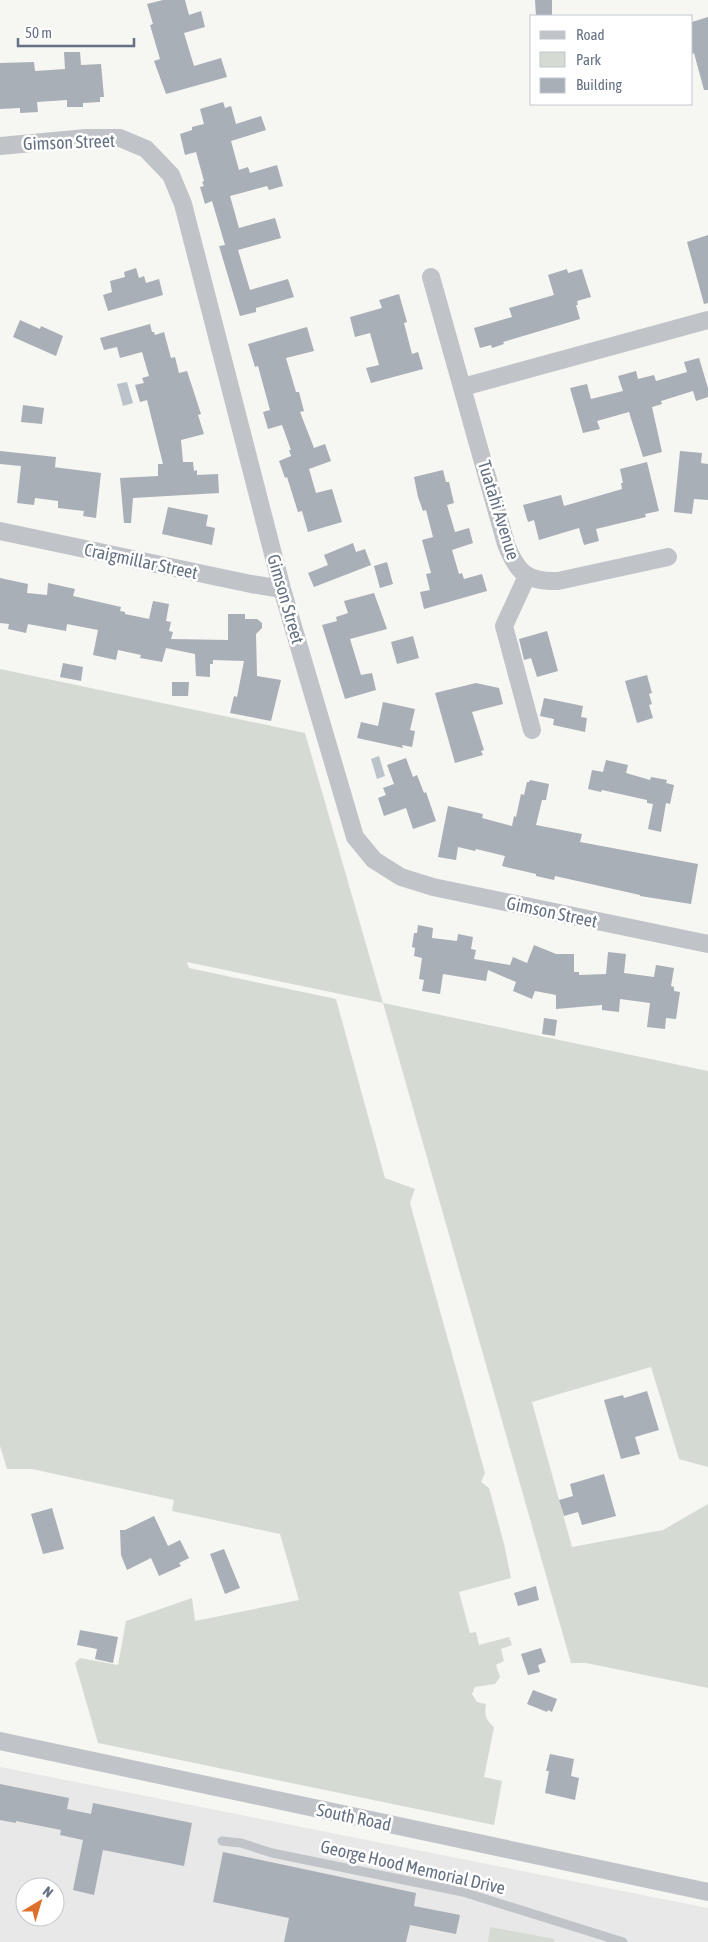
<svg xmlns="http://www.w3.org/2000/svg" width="708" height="1942" font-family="'Asap Condensed',sans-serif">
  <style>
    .built { fill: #e7e8e7; fill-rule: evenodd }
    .green { fill: #d5dbd3 }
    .water { fill: #bac3c9 }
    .building { fill: #a9afb6 }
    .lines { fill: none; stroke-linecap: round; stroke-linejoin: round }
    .lane { stroke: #c0c3c7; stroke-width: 9 }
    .street { stroke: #c0c3c7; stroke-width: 18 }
    .labels { text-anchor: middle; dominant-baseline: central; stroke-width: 5; stroke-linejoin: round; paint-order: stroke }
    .street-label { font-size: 18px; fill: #667283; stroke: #fff }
  </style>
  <rect width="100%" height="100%" fill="#f6f6f3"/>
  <path class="built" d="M0,1767L708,1908V1942H0ZM25,1887H55V1917H25Z"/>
  <path class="green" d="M0,669L305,733L383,1003L708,1071V1467L679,1459L651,1367L532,1402L572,1547L663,1530L708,1504V1688L586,1663H571L383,1003L187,962L189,968L336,999L385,1178L415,1189L410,1203L485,1473L481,1482L489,1488L504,1544L511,1578L459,1592L470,1633L476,1632L479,1645L509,1637L512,1645L501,1649L504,1661L496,1665L500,1677L495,1684L475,1687L472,1694L477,1702L486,1704C484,1714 486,1721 494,1727L484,1777L502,1781L494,1825L98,1743L75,1663L80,1658L118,1665L126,1621L192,1598L195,1621L299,1600L280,1534L172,1511L174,1500L32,1469H7L0,1446Z
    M490,1927L555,1939L554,1942H488Z"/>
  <path class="water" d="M127,382L133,403L123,406L117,384Z
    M379,756L385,776L377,779L371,759Z"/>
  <path class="building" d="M163,0H185L189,15L201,11L205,27L184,33L194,66L221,58L227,77L166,94L154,61L160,59L150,25L153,24L147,4Z
    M535,0H552V16H536Z
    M708,17V90H704L694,53L692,54V22Z
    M64,52H80L81,65L101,64L104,97H100V102L83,103V107H67V100L37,102L38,112L20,113V108L0,109V63L34,62L35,71L65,69Z
    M223,102L225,108L231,106L236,124L261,116L266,130L231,141L239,170L248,167L250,173L277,165L283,186L269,190L267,186L230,196L239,228L275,218L281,238L238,250L250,290L288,279L294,297L256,308V312L240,316L219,246L225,245L212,201L205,204L200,187L204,186L202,182L204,181L196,152L185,155L180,134L192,130V127L204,124L200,109Z
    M708,235V303L704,304L687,242Z
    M136,268L139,278L144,276L146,283L159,279L163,295L108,311L103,295L112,292L110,281L125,277L124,272Z
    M567,269L568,273L582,269L591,297L577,301L578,305H576L580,319L503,342L504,344L492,348L491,345L480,348L474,328L512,317L509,308L554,295L548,275Z
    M399,294L407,322L404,323L412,354L418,352L423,369L371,383L366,368L379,365L370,333L355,337L350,317L382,308L379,300Z
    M20,320L40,329L41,326L63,336L56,356L13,337Z
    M150,324L152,332H154L155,335L164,332L171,358L175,357L179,373L187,371L201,414L198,415L204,434L181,440L183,462H193L194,471L197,470V475L218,474L219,493L133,498L131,523H124L120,478L158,476V464H163L147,400L140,402L135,385L144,383L142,378L149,376L142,352L120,358L117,347L104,350L100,338Z
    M307,327L314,351L286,358L296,392H299L304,411L300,412L314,448L325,444L331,461L309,469L316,493L332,489L342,522L308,532L302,511L298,512L287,477L285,478L279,461L291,456L289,450H291L282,425L268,429L263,412L270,410L258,366L255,367L248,344Z
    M699,358L708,388V397L696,401L693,391L661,401L662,404L652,407L662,452L643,457L629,412L597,421L600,429L583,433L570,388L587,384L591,399L623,391L618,376L636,371L638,379L654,375L656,381L687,372L684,362Z
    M23,405L44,408L42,424L21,422Z
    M0,451L56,457L55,467H53L101,473L96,518L83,516L84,511L58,508V501L35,498L34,505L17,503L21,466L0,464Z
    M680,451L702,453L701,463L708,464V500L694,499L692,514L674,512Z
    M647,462L659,511L645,514L646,517L596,529L599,541L584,545L579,528L539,540L534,520L528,522L523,505L561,495L564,506L622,489L621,483H623L620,469Z
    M443,470L446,482H449L454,503L447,505L455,532L469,528L473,543L452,550L459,574L462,573L464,579L482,574L487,591L424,609L420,592L430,590L426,574L431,573L422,540L433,537L426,510L423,511L418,497L414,477Z
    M168,507L208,515L206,526L215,528L212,545L162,534Z
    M353,543L356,552L365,549L371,565L314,587L308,573L328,565L324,555Z
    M387,562L393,584L380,588L374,566Z
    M0,578L28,584L27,593L47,595L48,583L75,589L73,596L121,607L120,611L125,612V614L149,619L153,601L169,604L166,621L171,622L169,631L173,632L171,639L228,640V614H245V619H257L262,623V628L256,634L257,676L281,680L271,721L230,713L234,696L237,697L244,661L213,660V664H210V677L196,676L195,654L166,648L162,662L140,658L141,655L118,650L116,660L93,655L98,630L67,624L66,631L28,624L26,633L8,629L9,624L0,623Z
    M374,593L387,629L350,639L361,675L372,673L376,690L345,699L322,625L337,621L336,617L348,613L344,601Z
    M547,631L558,671L537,677L531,658L524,660L519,639Z
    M413,636L419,658L397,664L391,642Z
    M63,663L83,667L81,681L60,677Z
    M647,675L652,693L649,694L652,704L649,705L653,718L637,723L625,681Z
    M172,682H189L188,696H172Z
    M476,683L499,688L503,704L472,712L484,750L481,751L483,755L455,763L435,693Z
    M544,698L583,706L581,717L587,718L585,732L553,725L554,719L540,716Z
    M383,702L415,709L410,730L415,731L412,747L402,745L403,748L357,738L361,722L378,726Z
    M406,758L413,777L417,775L424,793L426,792L436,821L413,829L406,808L384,816L378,798L386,795L383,788L394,784L387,765Z
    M606,760L628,765L626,773L650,780L651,777L667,780L666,783L674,785L670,804L666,803L661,832L648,829L653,804L647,803V800L602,790L601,792L588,789L592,770L603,772Z
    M530,780L549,784L546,800H542L536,825L582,834L580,842L698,864L691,904L640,896V895L555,876L554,880L536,876V874L502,866L505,856L476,849L475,851L458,847L456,860L438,857L448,806L483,814L482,818L512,826L514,816L516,817L521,794L524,795L527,782H529Z
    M418,925L433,928L432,938L457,941L458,934L473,937L471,949L476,950L474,959L510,965L513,957L527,963L534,945L556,954H574V972H579V975L606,974L608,952L626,954L624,973L654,977L656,965L674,968L671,986L674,987V991L680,992L676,1019L666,1018L665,1029L647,1027L650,1003L620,999L619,1012L602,1010V1005L556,1009V995L535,991L532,999L513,991L516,982L488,970L486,981L443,974L440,994L422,991L424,980L419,979L422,958L414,956L415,948L412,947L414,933H417Z
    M544,1018L557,1020L555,1036L542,1034Z
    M647,1391L659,1430L635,1437L640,1454L621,1459L604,1400L623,1395L624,1398Z
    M604,1474L616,1516L582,1525L578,1512L564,1516L559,1500L573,1496L570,1484Z
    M52,1508L64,1549L43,1554L31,1514Z
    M154,1516L168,1546L180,1540L189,1558L179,1563L181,1566L159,1576L151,1558L127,1570L121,1555L120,1530H125Z
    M224,1549L240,1588L225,1594L210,1554Z
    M536,1586L539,1600L518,1606L514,1593Z
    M80,1630L118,1637L113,1663L95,1659L97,1649L77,1645Z
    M541,1648L546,1662L538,1665L540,1672L528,1675L521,1654Z
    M533,1690L557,1699L552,1712L548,1710L547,1712L527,1704Z
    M550,1754L574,1759L571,1776L579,1778L575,1800L545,1793L549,1771H546Z
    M0,1784L69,1798L67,1809L91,1814L93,1803L192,1823L184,1866L103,1850L94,1895L73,1890L83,1840L60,1835L61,1830L16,1821V1823L0,1820Z
    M223,1852L416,1893L414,1906L460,1915L456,1934L410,1925L406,1942H284L289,1918L213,1902Z"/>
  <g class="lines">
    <path class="lane" d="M222,1841L241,1843L272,1853L463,1892L623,1942"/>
    <path class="street" d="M0,146L86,138H120L146,149L171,175L183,204L282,589L355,837L374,860L401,877L433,887L708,944
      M431,277L506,544C517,572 526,582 558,581L668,557
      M463,387L708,320
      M0,531L251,584L282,589
      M527,576L504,626L532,730
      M0,1741L708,1892"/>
  </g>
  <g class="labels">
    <g class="street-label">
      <text transform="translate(69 142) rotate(-2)">Gimson Street</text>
      <text transform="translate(499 510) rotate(73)">Tuatahi Avenue</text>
      <text transform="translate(141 561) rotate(12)">Craigmillar Street</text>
      <text transform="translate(286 599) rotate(74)">Gimson Street</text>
      <text transform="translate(552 912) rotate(12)">Gimson Street</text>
      <text transform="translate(354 1817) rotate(12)">South Road</text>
      <text transform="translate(413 1867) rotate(13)">George Hood Memorial Drive</text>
    </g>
  </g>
  <rect x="530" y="15" width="162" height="90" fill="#ffffff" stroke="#c2c7cd"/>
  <rect x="540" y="31" width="25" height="8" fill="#c0c3c7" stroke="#c2c7cd"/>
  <text x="576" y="40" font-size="15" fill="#667283">Road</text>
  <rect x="540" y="52" width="25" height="15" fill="#d5dbd3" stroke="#c2c7cd"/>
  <text x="576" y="65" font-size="15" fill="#667283">Park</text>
  <rect x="540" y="78" width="25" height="15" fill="#a9afb6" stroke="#c2c7cd"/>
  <text x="576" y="90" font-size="15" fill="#667283">Building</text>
  <g transform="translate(40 1902) rotate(38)"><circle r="24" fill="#ffffff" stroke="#c2c7cd"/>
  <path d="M0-4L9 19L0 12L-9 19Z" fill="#dd702d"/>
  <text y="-8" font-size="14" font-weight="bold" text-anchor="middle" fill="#667283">N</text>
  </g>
  <path d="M18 38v8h116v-8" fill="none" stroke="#667283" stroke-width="2.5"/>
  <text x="25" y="38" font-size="15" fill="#667283" stroke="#ffffff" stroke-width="4" paint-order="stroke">50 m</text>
</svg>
